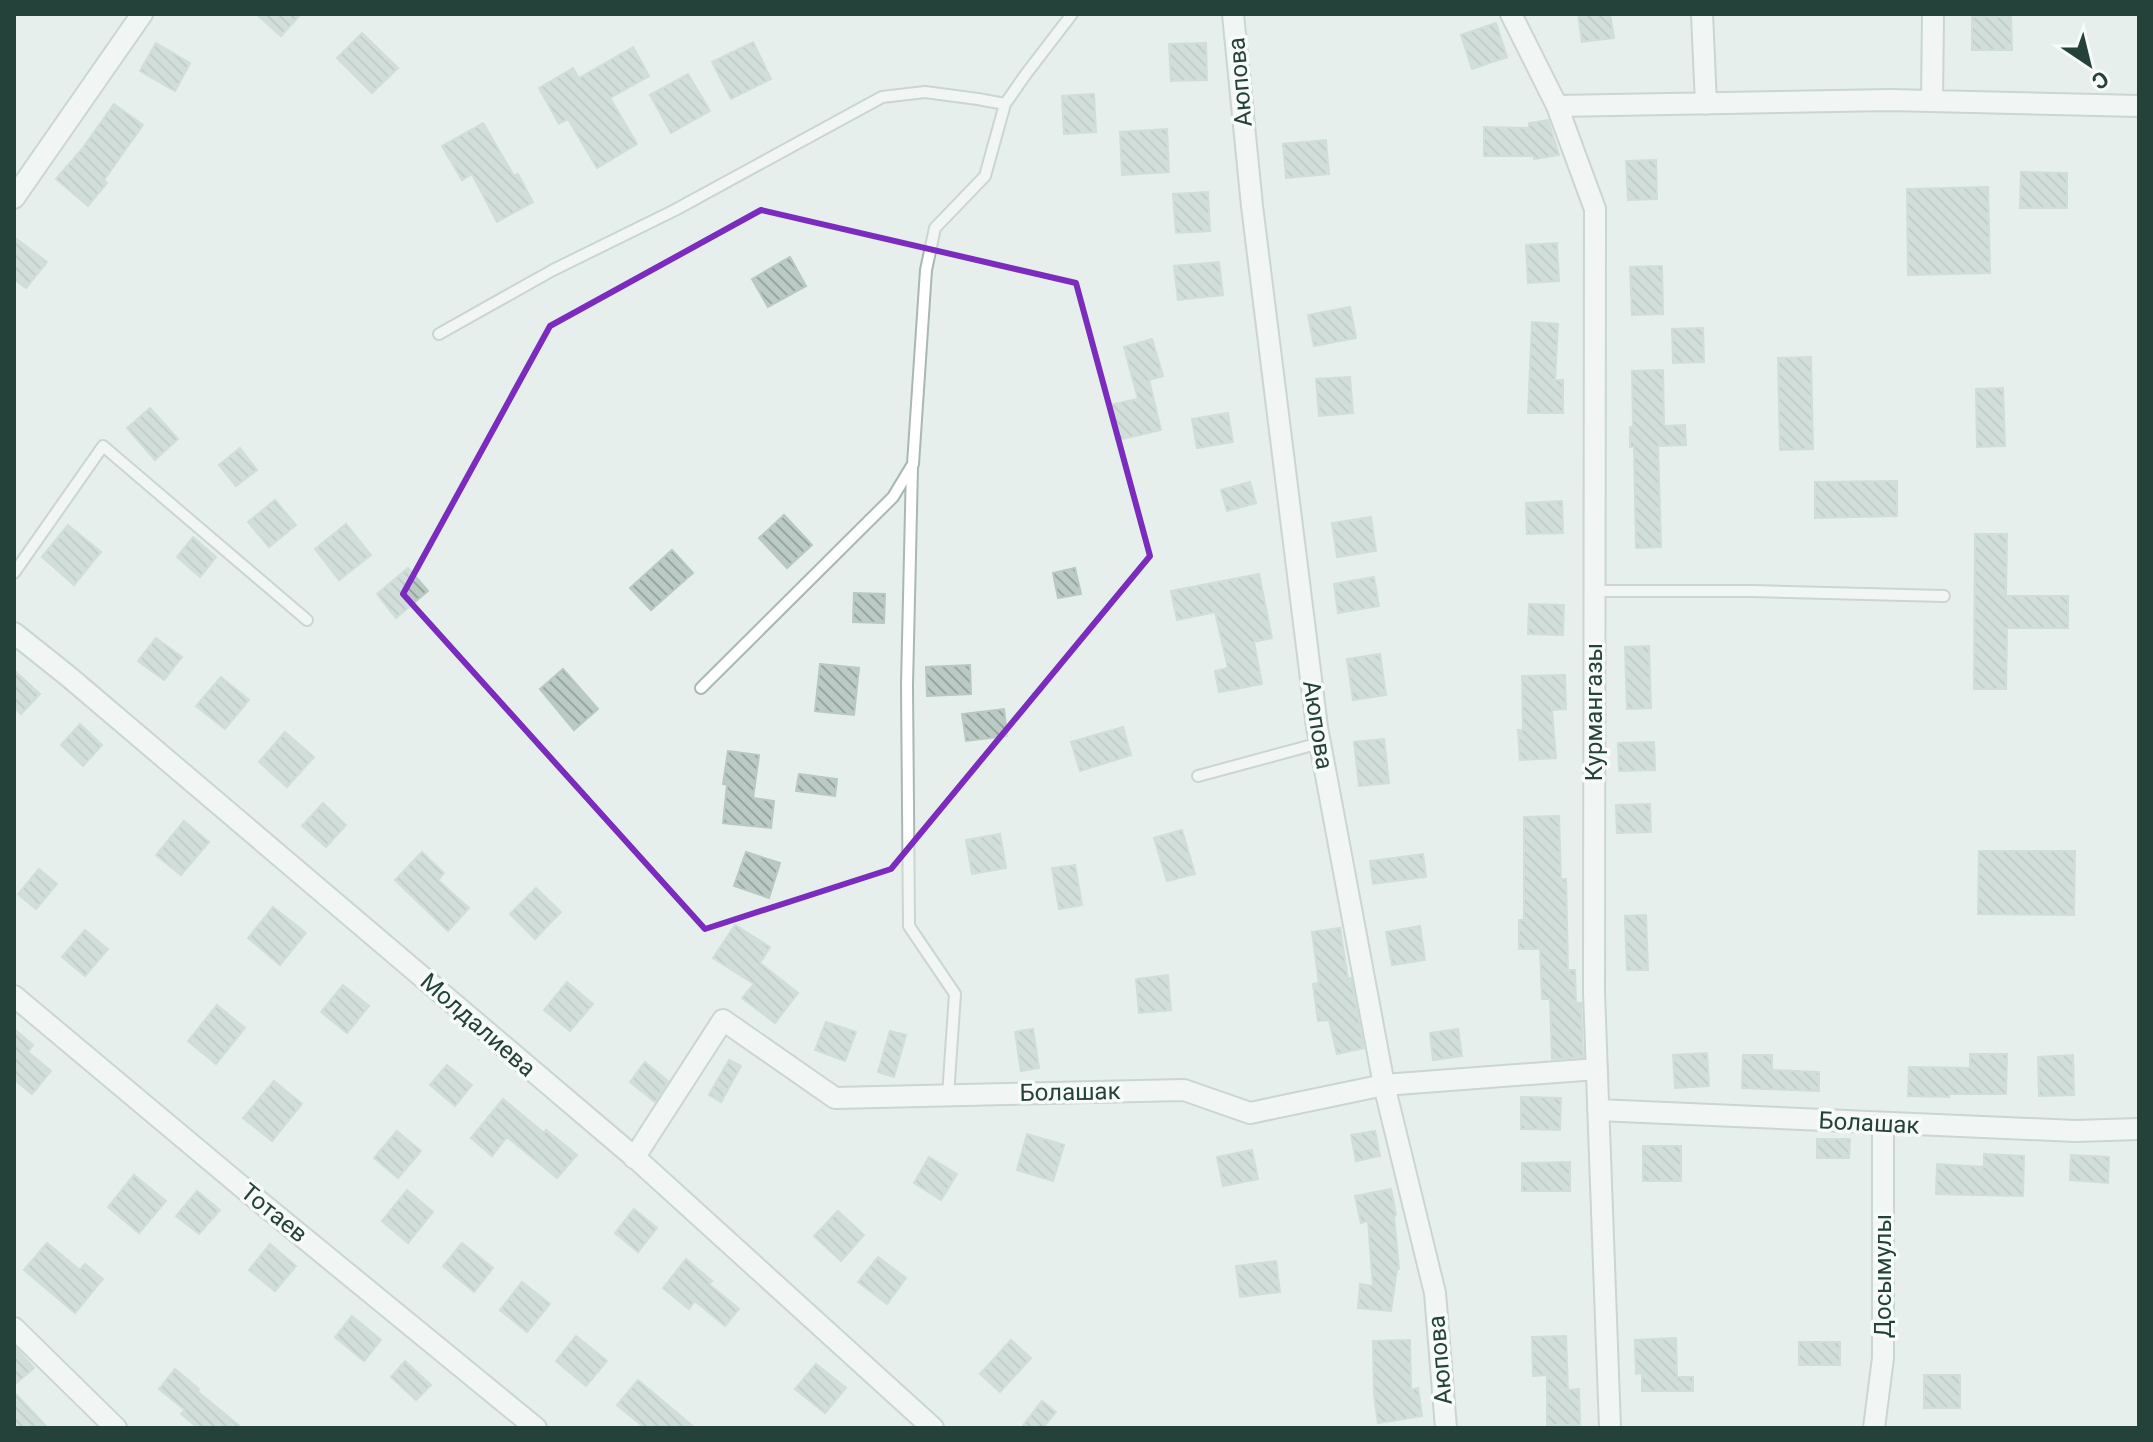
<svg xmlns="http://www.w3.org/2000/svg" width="2153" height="1442" font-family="Roboto,sans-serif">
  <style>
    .building { fill: url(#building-back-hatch); stroke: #b8c9c2; stroke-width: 2 }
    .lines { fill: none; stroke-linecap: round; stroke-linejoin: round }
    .service-casing { stroke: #a8b8b2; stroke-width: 14 }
    .minor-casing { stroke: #a8b8b2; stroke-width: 24 }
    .service { stroke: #fff; stroke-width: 10 }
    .minor { stroke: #fff; stroke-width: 20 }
    .marked { fill: none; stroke: #7b2cbf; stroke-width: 6; stroke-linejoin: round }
    .labels { text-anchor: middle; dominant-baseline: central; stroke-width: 7; stroke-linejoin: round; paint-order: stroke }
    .street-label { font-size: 24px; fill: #24423a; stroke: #f7fbf9 }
  </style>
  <defs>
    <pattern id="building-back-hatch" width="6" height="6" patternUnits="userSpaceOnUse" patternTransform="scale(2)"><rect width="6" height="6" fill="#bbcac4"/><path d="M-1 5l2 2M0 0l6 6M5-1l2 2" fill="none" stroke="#98a6a0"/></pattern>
  </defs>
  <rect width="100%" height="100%" fill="#e6efeb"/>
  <path class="building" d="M256,14H301L281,36Z
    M1578,14H1610L1614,38L1582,42Z
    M1972,17H2011L2012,50H1972Z
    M1496,23L1507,57L1472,69L1461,35Z
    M362,33L398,68L372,93L337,58Z
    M753,42L771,79L731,99L712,62Z
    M156,43L190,63L175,91L140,71Z
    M1206,43L1207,80L1171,81L1169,44Z
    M633,47L649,76L610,98L637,144L597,168L568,119L559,124L539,88L573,68L579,78Z
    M688,74L710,111L671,133L650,95Z
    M1094,94L1096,132L1064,134L1062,96Z
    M114,104L143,125L104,180L107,183L88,206L56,179L82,149Z
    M1548,120L1559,155L1534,159V156H1484V127L1529,128V123Z
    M483,123L514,176L518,174L533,202L497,222L472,174L462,180L442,146Z
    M1167,129L1169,172L1122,175L1120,132Z
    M1326,140L1329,174L1286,178L1283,144Z
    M1656,160L1657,199L1628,200L1626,161Z
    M2021,172L2067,173V208H2020Z
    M1988,187L1990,273L1908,275L1907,189Z
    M1208,192L1210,231L1176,233L1173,194Z
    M14,237L47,262L26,288L14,279Z
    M1557,243L1559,281L1528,283L1526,245Z
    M790,257L806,286L768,307L752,279Z
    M1219,262L1223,295L1178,300L1174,266Z
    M1662,266L1663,314L1632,315L1630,267Z
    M1350,307L1356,338L1314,346L1308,315Z
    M1532,322L1558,324L1555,380H1563V413H1528Z
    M1703,328L1704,362L1673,363L1672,329Z
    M1152,339L1163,376L1149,380L1161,430L1117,440L1109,405L1138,399L1124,347Z
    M1811,357L1813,449L1780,450L1778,358Z
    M1663,370L1664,426L1685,425L1686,445L1658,446L1661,547L1636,548L1634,447H1630V427H1633L1632,371Z
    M1350,377L1353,413L1319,416L1316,379Z
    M2003,388L2005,446L1977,447L1976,389Z
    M150,408L178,439L155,460L127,428Z
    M1228,413L1233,442L1197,448L1192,419Z
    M240,448L257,470L236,486L219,465Z
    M1897,481V516L1815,518V482Z
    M1250,482L1256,503L1227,511L1221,490Z
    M275,500L296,525L269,547L248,522Z
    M1562,501L1563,533L1527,534L1526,503Z
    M784,515L812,545L787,568L759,538Z
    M1371,517L1376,551L1337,557L1332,523Z
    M346,524L371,555L339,580L315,549Z
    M68,525L101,552L74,585L42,557Z
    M1975,534H2007L2006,596H2068V628H2007L2006,689H1974Z
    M193,537L216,557L200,577L177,557Z
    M672,550L693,573L651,610L630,588Z
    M408,568L428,591L396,618L377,594Z
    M1075,568L1081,594L1058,598L1053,573Z
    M1259,574L1272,638L1254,642L1262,684L1219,692L1215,671L1228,668L1215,612L1177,620L1171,591Z
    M1374,577L1379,606L1338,613L1334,584Z
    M854,593L885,594L884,623L853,622Z
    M1529,604L1564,605L1563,635L1528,634Z
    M156,638L182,657L164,680L138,661Z
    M1649,646L1651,708L1627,709L1625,647Z
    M1380,654L1386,695L1353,700L1347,659Z
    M820,664L859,668L854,715L815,711Z
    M970,665L971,694L927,696L926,667Z
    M563,669L598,709L574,730L540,689Z
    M14,670L40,694L21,714L14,707Z
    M1565,675L1566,709L1552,710L1556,758L1520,760L1518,730H1523L1522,676Z
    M221,677L249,700L225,729L196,706Z
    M1004,709L1007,736L966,741L962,714Z
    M80,724L102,745L83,766L61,745Z
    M1123,727L1131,755L1080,771L1071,742Z
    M285,732L314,757L287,787L259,762Z
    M1384,739L1389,783L1359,786L1354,742Z
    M1654,742L1655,770L1619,771L1618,743Z
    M728,751L759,755L753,798L774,801L771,828L723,823L727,785L723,784Z
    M799,774L837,779L835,796L796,791Z
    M323,803L346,825L326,847L302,826Z
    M1650,804L1651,832L1617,833L1616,805Z
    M1559,816L1561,879H1566L1568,970H1575L1576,1003H1581L1583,1057L1552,1059L1550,999H1542L1540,949H1519V920H1524V817Z
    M184,821L209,842L181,875L156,855Z
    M1182,830L1195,874L1167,881L1154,838Z
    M1000,834L1006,868L972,874L966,840Z
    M1979,851H2075L2074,915L1978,914Z
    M422,852L444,873L438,880L469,908L448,931L395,880Z
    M746,852L780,863L769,898L734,886Z
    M1423,854L1426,877L1373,884L1370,861Z
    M1075,865L1082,905L1059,909L1052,868Z
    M39,869L57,884L36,909L18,894Z
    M536,888L561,912L535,939L510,914Z
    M273,907L306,933L280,965L248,938Z
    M1646,915L1648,970H1627L1625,916Z
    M735,925L770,947L760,963L798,993L775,1023L742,998L754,984L713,958Z
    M1420,926L1425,960L1392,965L1386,932Z
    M1340,928L1348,979L1351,978L1364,1048L1337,1054L1329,1020L1318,1021L1313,984L1319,983L1312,932Z
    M85,930L108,949L85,976L62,957Z
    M1168,975L1171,1010L1139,1013L1136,979Z
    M567,982L593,1004L570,1031L544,1010Z
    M343,985L369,1006L347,1033L321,1012Z
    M217,1005L245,1028L216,1064L188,1041Z
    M826,1022L856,1032L845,1061L815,1050Z
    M14,1029L33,1045L28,1052L51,1071L32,1094L14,1079Z
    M1033,1029L1039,1068L1021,1071L1015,1032Z
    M1458,1029L1462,1056L1433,1060L1430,1033Z
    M890,1031L906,1035L894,1077L878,1072Z
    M1707,1053L1709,1086L1675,1088L1673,1055Z
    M1970,1054H2007L2006,1094H1949V1097L1908,1096L1909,1067L1970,1068Z
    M1743,1055H1772V1070L1819,1072V1091L1742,1088Z
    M2073,1055L2074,1095L2039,1096L2038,1057Z
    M729,1060L741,1066L721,1102L709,1095Z
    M645,1062L668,1081L655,1102L630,1082Z
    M447,1065L472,1085L455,1106L430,1085Z
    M274,1081L302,1104L272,1141L243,1118Z
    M1521,1097L1561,1098L1560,1130L1521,1129Z
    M503,1099L544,1133L546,1130L577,1155L557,1178L507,1137L492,1156L471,1138Z
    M397,1131L421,1151L398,1178L374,1158Z
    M1375,1131L1380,1156L1356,1161L1351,1135Z
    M1027,1134L1064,1145L1053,1181L1017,1170Z
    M1817,1139H1850L1849,1158H1817Z
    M1643,1146H1681V1181H1643Z
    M1252,1150L1258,1179L1223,1186L1217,1157Z
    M1984,1154L2024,1156L2023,1196L1936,1194L1937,1164L1984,1167Z
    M2071,1155L2109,1157L2108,1183L2070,1180Z
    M929,1157L957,1174L941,1200L914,1183Z
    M1570,1162V1191H1522V1163Z
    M134,1175L166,1201L139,1233L108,1207Z
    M1391,1189L1396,1215L1394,1216L1399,1269H1397L1391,1311L1358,1308L1360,1284L1373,1286L1368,1221L1361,1223L1355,1196Z
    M407,1190L433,1212L408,1243L382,1221Z
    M197,1191L220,1210L199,1234L176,1216Z
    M634,1209L657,1228L638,1252L615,1233Z
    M838,1211L864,1235L841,1261L814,1236Z
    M47,1243L80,1270L85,1264L103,1279L75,1313L24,1270Z
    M462,1243L493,1268L474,1292L443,1266Z
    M270,1244L296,1266L275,1291L249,1270Z
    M878,1257L906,1278L887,1304L858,1282Z
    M686,1259L712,1281L709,1284L739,1309L725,1326L695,1301L689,1309L663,1288Z
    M1276,1261L1280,1292L1240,1297L1236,1266Z
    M522,1282L550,1304L527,1332L500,1310Z
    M352,1316L381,1340L364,1361L335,1337Z
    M576,1336L607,1361L586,1386L556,1361Z
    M1566,1336L1568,1390L1579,1389L1580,1425H1547V1375L1533,1376L1532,1337Z
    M1676,1338L1677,1377H1693V1391H1642V1373L1636,1374L1635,1340Z
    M1011,1340L1031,1358L1000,1392L980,1374Z
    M1410,1340L1411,1390L1418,1388L1422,1416L1378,1423L1374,1395L1373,1341Z
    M1799,1342H1840V1365H1799Z
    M14,1346L34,1368L14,1385Z
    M405,1361L431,1385L416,1400L391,1377Z
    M816,1364L846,1388L825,1413L795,1389Z
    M175,1369L199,1389L197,1391L242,1428H198L181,1414L185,1410L159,1389Z
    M1924,1375H1960V1408H1924Z
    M638,1380L670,1407L695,1428H645L617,1405Z
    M14,1392L48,1428H14Z
    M1042,1401L1056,1412L1043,1428H1021Z"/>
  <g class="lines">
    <g class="service-casing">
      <path id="service" d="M439,334L553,270L675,210L882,97L925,92L978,99L1005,104
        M912,467L907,685L909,926L955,994L948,1095
        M14,573L103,446L307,620
        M1594,591H1753L1944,596
        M701,688L893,497L913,464L926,270L935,228L985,176L1005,104L1026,74L1072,14
        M1198,776L1320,743"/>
    </g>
    <g class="minor-casing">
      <path id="minor" d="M1233,14L1252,206L1317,727L1384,1085L1435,1293L1446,1428
        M1511,14L1557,106L1595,209L1594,993L1610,1428
        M1702,14L1706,104
        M1932,101L1933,14
        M1557,106L1890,100L2139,106
        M14,198L142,14
        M14,633L68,676L640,1162L933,1428
        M14,996L260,1202L536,1428
        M1598,1110L2075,1131L2139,1129
        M634,1158L723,1020L835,1098L1184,1090L1250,1113L1384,1085L1597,1069
        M14,1328L116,1428
        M1874,1428L1883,1358V1124"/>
    </g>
    <use href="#service" class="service"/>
    <use href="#minor" class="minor"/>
  </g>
  <path d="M0 0H2153V1442H0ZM761,210L1076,283L1150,556L891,869L705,929L403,594L550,326Z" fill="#e6efeb" fill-opacity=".55" fill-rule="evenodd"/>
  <path class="marked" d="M761,210L1076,283L1150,556L891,869L705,929L403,594L550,326Z"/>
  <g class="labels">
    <g class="street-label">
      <text transform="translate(1240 82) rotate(-95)">Аюпова</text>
      <text transform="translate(1594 712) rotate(-90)">Курмангазы</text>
      <text transform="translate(1318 725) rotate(81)">Аюпова</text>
      <text transform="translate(478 1025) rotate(41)">Молдалиева</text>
      <text transform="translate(1070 1092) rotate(-1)">Болашак</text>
      <text transform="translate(1869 1123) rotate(3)">Болашак</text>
      <text transform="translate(274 1213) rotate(39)">Тотаев</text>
      <text transform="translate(1883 1276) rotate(-90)">Досымулы</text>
      <text transform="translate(1440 1360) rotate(-95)">Аюпова</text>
    </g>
  </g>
  <rect width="2153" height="1442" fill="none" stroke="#24423a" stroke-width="32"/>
  <g transform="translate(2089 64) rotate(145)" stroke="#f7fbf9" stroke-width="6" paint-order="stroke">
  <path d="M0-6L14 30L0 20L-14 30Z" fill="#24423a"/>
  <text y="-12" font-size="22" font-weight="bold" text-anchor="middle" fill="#24423a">С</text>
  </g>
</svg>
